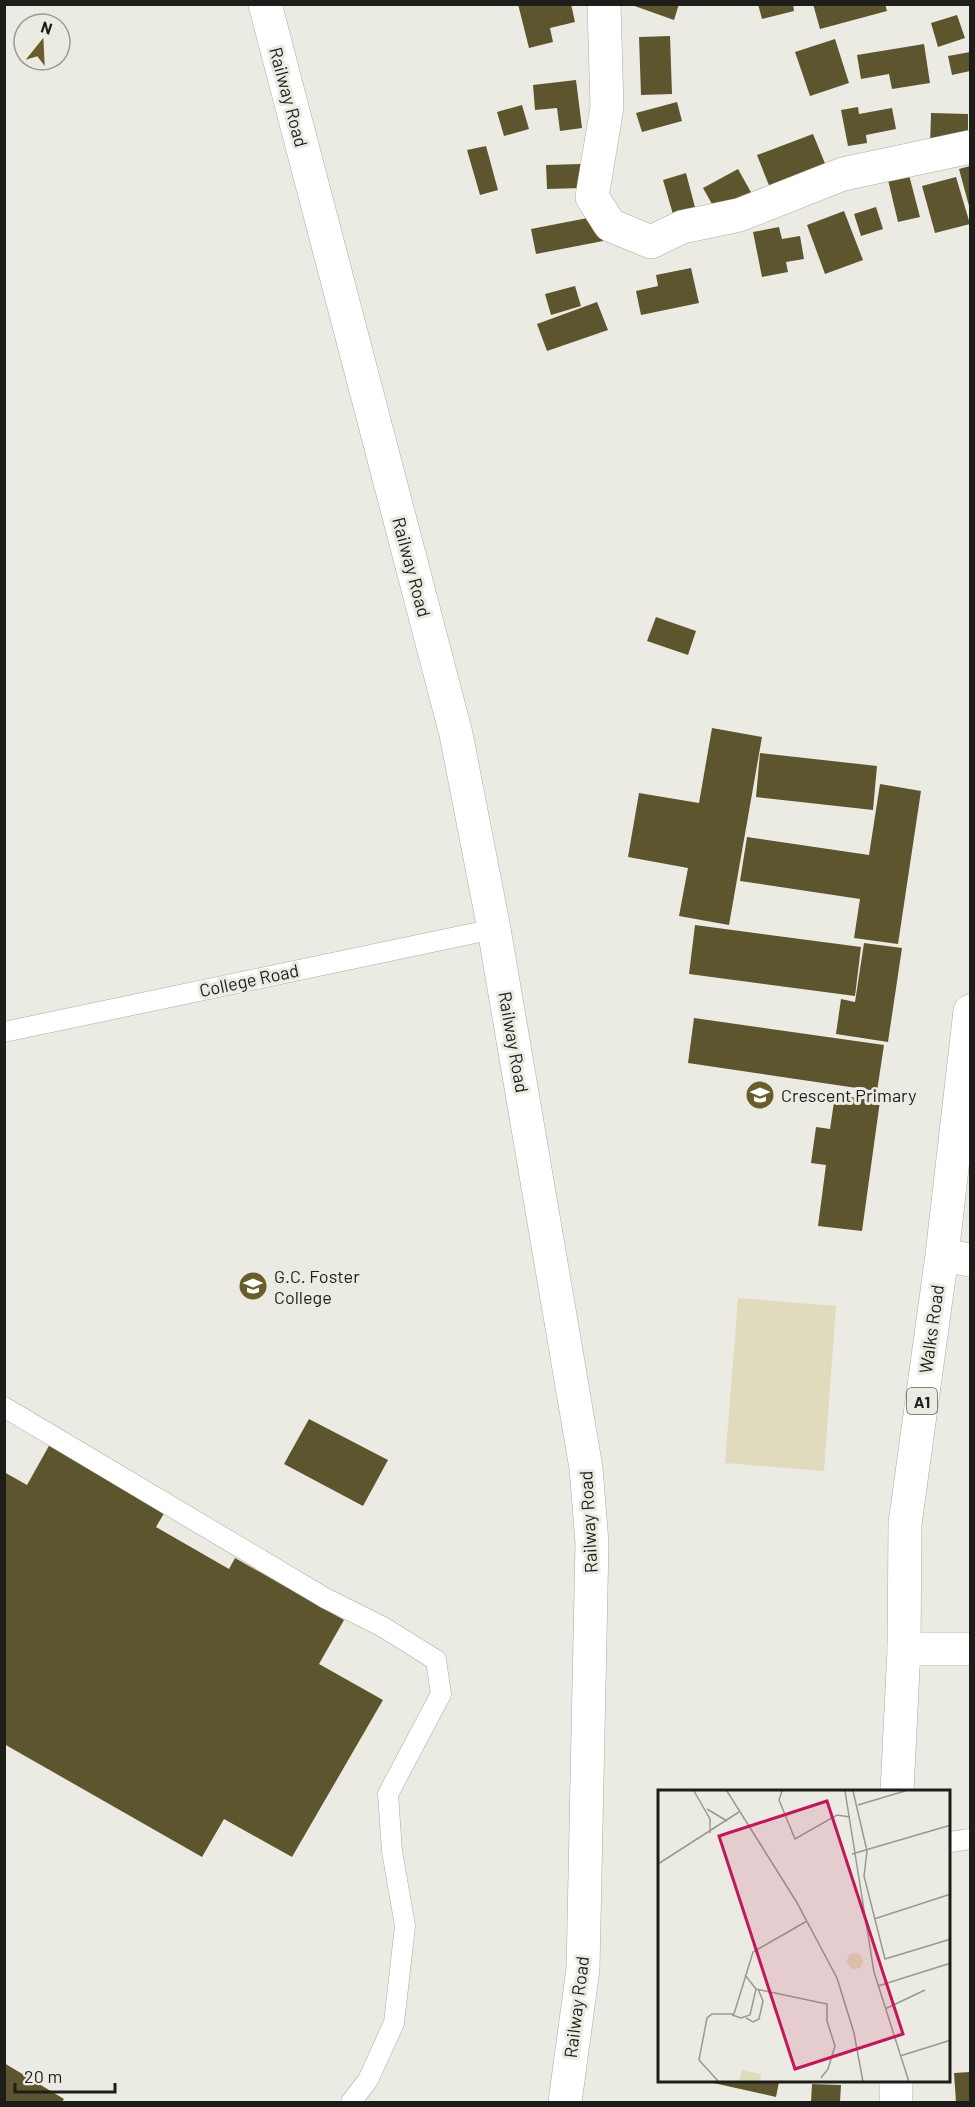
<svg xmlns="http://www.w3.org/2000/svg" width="975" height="2107" font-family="Barlow,sans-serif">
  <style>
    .green { fill: #e1dbbd }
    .building { fill: #5d552e }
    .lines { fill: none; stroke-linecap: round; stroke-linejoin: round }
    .service-casing { stroke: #abaaa2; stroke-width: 21 }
    .minor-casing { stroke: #abaaa2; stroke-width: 34 }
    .primary-casing { stroke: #abaaa2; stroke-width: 34 }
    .service { stroke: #fff; stroke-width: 20 }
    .minor { stroke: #fff; stroke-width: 33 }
    .primary { stroke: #fff; stroke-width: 33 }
    .labels { text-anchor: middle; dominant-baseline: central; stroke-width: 6; stroke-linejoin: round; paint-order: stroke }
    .shield { fill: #ecebe3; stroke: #5b5b56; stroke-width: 1.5 }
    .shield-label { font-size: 16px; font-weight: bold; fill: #1d1d1a }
    .street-label { font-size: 18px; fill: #1d1d1a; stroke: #ecebe3 }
    .poi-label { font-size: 18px; fill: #1d1d1a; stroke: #ecebe3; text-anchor: start }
    .inset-road { fill: none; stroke: #999993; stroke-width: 1.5 }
    .view { fill: #c2185b; fill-opacity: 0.15; stroke: #c2185b; stroke-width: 3 }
    .inset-edge { fill: none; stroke: #1d1d1a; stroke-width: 3 }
  </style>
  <rect width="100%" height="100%" fill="#ecebe3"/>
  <path class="green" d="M738,1298L836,1306L824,1471L725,1463Z"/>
  <path class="building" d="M518,4H571L575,22L550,28L553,42L529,48Z
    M629,4H679L674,20Z
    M758,4H793L794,11L762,19Z
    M813,4H885L887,11L820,29Z
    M957,15L965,38L938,47L931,23Z
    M670,36L672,94L641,95L639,37Z
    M835,39L849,83L810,96L795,52Z
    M924,44L930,83L892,89L889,74L861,79L857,55Z
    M970,52V71L952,75L948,56Z
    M576,80L582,128L560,131L557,108L535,110L533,85Z
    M677,102L682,121L642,132L636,113Z
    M522,105L529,129L504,136L497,112Z
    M858,107L859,114L892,108L896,129L866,135L867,143L848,146L841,110Z
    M931,113L968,114V148L930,147Z
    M813,134L826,166L770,188L757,155Z
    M486,146L498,190L480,195L467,150Z
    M581,164L582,188L547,189L546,165Z
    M970,166V205L969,206L959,169Z
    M738,169L752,194L717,213L703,188Z
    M686,173L697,215L675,221L663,180Z
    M909,175L920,217L898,222L888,180Z
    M956,177L970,224L935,233L922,186Z
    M876,207L883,229L861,236L854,214Z
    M844,211L863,260L825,274L807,225Z
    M598,216L603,241L536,254L531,229Z
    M779,227L782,239L800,236L804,259L786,262L788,272L762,277L753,232Z
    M691,268L699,303L641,315L636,291L658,286L656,275Z
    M575,286L581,306L551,315L545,294Z
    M597,302L608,330L547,351L537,324Z
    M656,617L696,631L688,655L647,641Z
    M712,728L762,737L729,925L679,916L688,868L628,857L639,793L699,803Z
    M760,753L877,766L873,810L756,797Z
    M880,784L921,791L898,944L854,938L860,899L740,881L747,837L869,855Z
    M695,925L861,947L855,996L689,974Z
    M864,943L902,948L888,1042L836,1034L841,999L855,1002Z
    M694,1018L884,1045L877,1091L688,1063Z
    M835,1095L880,1101L862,1231L818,1226L826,1165L811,1163L816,1127L830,1129Z
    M309,1419L388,1460L363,1506L284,1464Z
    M50,1444L166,1510L156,1527L229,1569L235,1558L344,1620L319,1664L383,1700L292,1857L224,1819L202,1857L4,1744V1472L27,1485Z
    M4,2063L64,2099L62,2102H4Z
    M970,2072V2102H956L954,2073Z
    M709,2082H779L776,2097Z
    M812,2084L841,2085L840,2102H811Z"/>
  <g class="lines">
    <g class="service-casing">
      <path id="service" d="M4,1032L494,929
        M4,1407L325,1598L383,1627L436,1660L441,1694L388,1794L392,1851L405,1926L394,2023L368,2080L351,2102
        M950,1842L970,1839"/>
    </g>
    <g class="minor-casing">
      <path id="minor" d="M265,4L456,734L494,929L586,1468L592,1543L583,1969L565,2102
        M604,4L607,107L592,197L610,225L651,242L682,227L739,215L843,174L970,147
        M904,1649H970"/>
    </g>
    <g class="primary-casing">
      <path id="primary" d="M942,1255L970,1260
        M897,1792L904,1649L905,1524L942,1255L970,1011
        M896,2102V2082"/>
    </g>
    <use href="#service" class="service"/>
    <use href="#minor" class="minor"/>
    <use href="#primary" class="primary"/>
  </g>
  <defs>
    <g id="school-disc" transform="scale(1.5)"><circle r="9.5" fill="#695e2b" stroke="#ecebe3"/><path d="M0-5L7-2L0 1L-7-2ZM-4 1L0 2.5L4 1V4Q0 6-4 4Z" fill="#fff"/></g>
    <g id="university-disc" transform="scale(1.5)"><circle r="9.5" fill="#695e2b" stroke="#ecebe3"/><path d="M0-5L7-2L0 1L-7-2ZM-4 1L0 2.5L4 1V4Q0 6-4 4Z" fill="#fff"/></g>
  </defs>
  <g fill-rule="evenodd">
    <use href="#school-disc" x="760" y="1095"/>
    <use href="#university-disc" x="253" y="1286"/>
  </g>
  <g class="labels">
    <rect class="shield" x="907" y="1388" width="30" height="26" rx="4.5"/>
    <g class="shield-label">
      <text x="922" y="1401">A1</text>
    </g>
    <g class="street-label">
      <text transform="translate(289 97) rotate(75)">Railway Road</text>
      <text transform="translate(412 567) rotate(75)">Railway Road</text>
      <text transform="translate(249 980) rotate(-12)">College Road</text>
      <text transform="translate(514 1042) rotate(80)">Railway Road</text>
      <text transform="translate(931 1329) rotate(-82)">Walks Road</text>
      <text transform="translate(588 1522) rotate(-93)">Railway Road</text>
      <text transform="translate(576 2007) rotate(-83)">Railway Road</text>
    </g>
    <g class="poi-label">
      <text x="781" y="1095">Crescent Primary</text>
      <text x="274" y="1276">G.C. Foster<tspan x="274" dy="21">College</tspan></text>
    </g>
  </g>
  <g transform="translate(658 1790)">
    <rect width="292" height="292" fill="#ecebe3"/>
    <path d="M189 171a8 8 0 1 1 16 0a8 8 0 1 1-16 0ZM84,280L103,284L102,292H81Z" fill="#e1dbbd"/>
    <path class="inset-road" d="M36,1L52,29V43M69,1L138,111L179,188L196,243L205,292M124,1L121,10L137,49L179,25L192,27M187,1L216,182L251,292M195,1L209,61L206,86L227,169L293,149M200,15L247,1M49,19L69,31M194,64L293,35M0,74L81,22M216,129L293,104M220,196L293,173M98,199L169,214V231L177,256L170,279L163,288M227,219L267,200M74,225L83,228L92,225L98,199L87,185M88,228L95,232L101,229L105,211L100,199M242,266L293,250M61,292L41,270L49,228L54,224H76L95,162L149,131"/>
    <path class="view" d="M169,11L245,244L137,279L61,46Z"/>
    <rect width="292" height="292" class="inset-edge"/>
  </g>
  <rect width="975" height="2107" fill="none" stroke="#1d1d1a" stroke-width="12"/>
  <g transform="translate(42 42) rotate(18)"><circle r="28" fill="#ecebe3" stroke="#999993" stroke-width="1.5"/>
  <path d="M0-4.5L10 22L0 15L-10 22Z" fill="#695e2b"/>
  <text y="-9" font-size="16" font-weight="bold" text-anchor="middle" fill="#1d1d1a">N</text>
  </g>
  <path d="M15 2083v9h100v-9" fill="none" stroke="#1d1d1a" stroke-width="3"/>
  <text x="24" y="2083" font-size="18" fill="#1d1d1a" stroke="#ecebe3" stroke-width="4.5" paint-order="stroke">20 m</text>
</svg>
